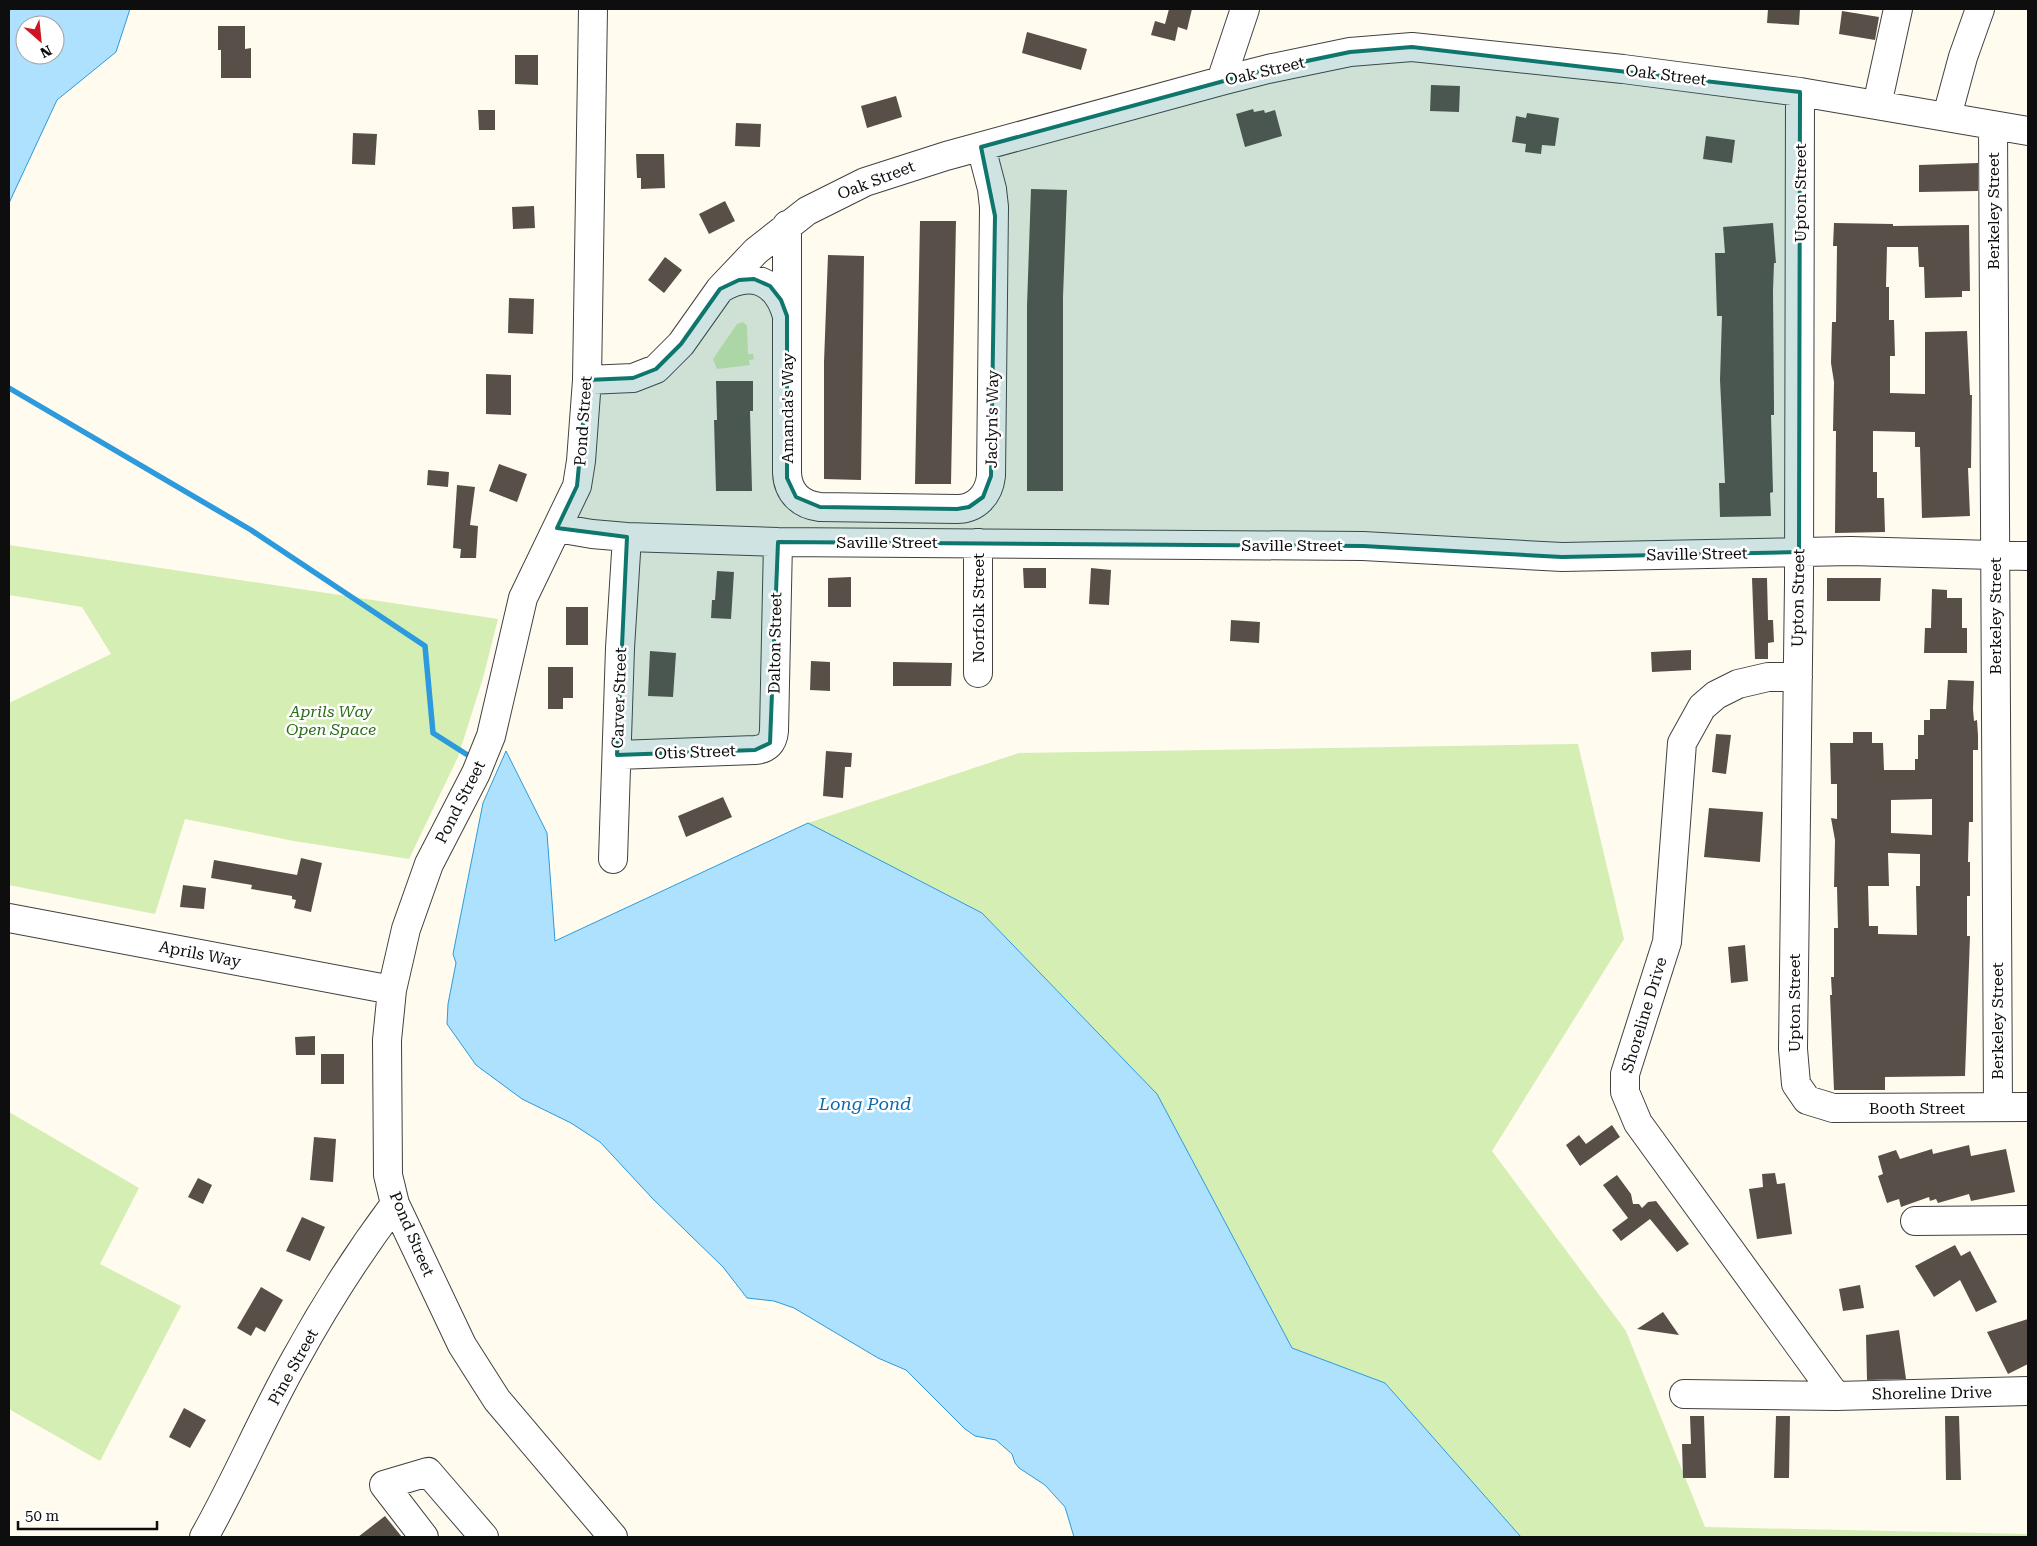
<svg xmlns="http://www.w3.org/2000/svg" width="2037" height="1546" font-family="'Roboto Serif',serif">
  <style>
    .green { fill: #d4eeb4 }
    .water { fill: #aee1fd; stroke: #2c9adc; fill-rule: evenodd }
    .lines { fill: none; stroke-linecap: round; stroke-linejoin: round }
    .stream { stroke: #2c9adc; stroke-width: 5.5 }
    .building { fill: #584f49; fill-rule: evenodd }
    .minor-casing { stroke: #414141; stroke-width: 30 }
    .minor { stroke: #fff; stroke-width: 28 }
    .marked { fill: #0f766e; fill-opacity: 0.2; stroke: #0f766e; stroke-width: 4; stroke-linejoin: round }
    .labels { text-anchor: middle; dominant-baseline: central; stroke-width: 5; stroke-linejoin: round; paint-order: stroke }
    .street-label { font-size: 16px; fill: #0e0e0e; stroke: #fff }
    .park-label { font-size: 16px; font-style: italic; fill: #2b6e17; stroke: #fff }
    .water-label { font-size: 18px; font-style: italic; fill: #096aaf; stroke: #fff }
  </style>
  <rect width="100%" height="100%" fill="#fffcef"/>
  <path class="green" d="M743,322L747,326L748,354H753L754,359L749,360L750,365L717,369L713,359L737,324Z
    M9,545L498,619L483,678L458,757L409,859L294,841L185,819L155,914L9,885V703L111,654L82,607L9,595Z
    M1578,744L1624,939L1492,1151L1626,1331L1705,1527L2028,1534V1537H1521L1385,1383L1292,1348L1157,1094L982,913L808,823L1019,753Z
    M9,1112L139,1188L100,1264L181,1306L100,1461L9,1409Z"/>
  <path class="water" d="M9,9H130L116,52L57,100L9,203ZM25,25H55V55H25Z
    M506,751L547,833L555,941L808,823L982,913L1157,1094L1292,1348L1385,1383L1521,1537H1074L1065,1507L1045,1485L1019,1468L1015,1463L1012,1454L996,1440L975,1436L965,1429L906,1370L878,1358L794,1308L774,1301L747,1298L723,1267L653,1199L600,1142L571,1123L522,1099L476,1065L447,1024L448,1004L456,963L453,954L483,803Z"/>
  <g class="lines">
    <path class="stream" d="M9,388L251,530L425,646L433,733L466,754"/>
  </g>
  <path class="building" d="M1169,9H1192L1187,30L1178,27L1175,41L1151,35L1155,21L1165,24Z
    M1768,9H1800L1799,25L1767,23Z
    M1842,11L1879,17L1875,40L1839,34Z
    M218,26H245V49L251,48V78H221V50H218Z
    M1027,32L1087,49L1081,70L1022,53Z
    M515,55H538V85L515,84Z
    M1431,85L1460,86L1459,112L1430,111Z
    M896,96L902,117L867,128L861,106Z
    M1253,109L1254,112L1264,110L1265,113L1275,110L1282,136L1245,147L1236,114Z
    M478,110H495V130H479Z
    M1527,113L1559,118L1555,146L1542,145L1541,154L1525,152L1526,144L1512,142L1516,116L1526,118Z
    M736,123L761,124L760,147L735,146Z
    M353,133L377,134L375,165L352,164Z
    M1706,136L1735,140L1732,163L1703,159Z
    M636,154H664L665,188L641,189V178H637Z
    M1978,163V191L1919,192V165Z
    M1031,189L1067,190L1063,297V491H1027V306Z
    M725,201L735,221L709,234L699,214Z
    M534,206L535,228L513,229L512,207Z
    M920,221H956L951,484H915Z
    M1773,223L1776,263H1774L1773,291L1774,407V415H1771L1773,492L1770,493L1771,516L1720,517L1719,483H1725L1720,380L1722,316H1717L1715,253H1725L1723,227Z
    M1834,223L1893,224V226L1969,225L1970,291H1962V297L1925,298L1924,267H1919L1918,247H1887L1886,287H1889V320H1894L1895,356H1890V393L1925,394V332L1967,331L1970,395H1972L1971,468H1968L1970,516L1922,518L1920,447H1915V432L1873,431V472H1877V498H1884L1885,532L1835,533L1836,431H1833L1834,382L1831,363L1832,322H1836L1837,246H1833Z
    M828,255L864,256L861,480L824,479V362Z
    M665,257L682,270L664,293L648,280Z
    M509,298L534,299L533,334L508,333Z
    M486,374L511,375V415L486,414Z
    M716,381H753V411H750L752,491H716L714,420H717Z
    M499,464L527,474L517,502L489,491Z
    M428,470L449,472L448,487L427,485Z
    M457,485L475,487L470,525L478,526L476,558H460L461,549L453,548Z
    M1023,568H1046V588H1024Z
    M1091,568L1111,570L1109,605L1089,604Z
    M717,571L734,572L731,619L711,618L712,600H715Z
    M851,577V607H828V578Z
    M1752,578H1767L1768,620H1773L1774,642L1768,643V659H1755Z
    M1827,578H1881L1880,601H1827Z
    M1932,589L1947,590V598H1962V628H1967V653H1924L1925,628H1931Z
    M566,607H588V645H566Z
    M1231,620L1260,622L1259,643L1230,641Z
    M1691,650V670L1652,672L1651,652Z
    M650,651L676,653L673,697L648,696Z
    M811,661L830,662V691L810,690Z
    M893,662L952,663L951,686H893Z
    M548,667H573V698H563V709H548Z
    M1948,680L1974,681L1973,709L1974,721L1977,720L1978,736V750H1973V822H1969L1968,862H1970V896H1967V936H1970L1965,1076L1885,1077V1090H1834L1830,995H1832L1831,977H1834V928H1838L1837,887H1834L1835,840L1831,818L1837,819V784H1831L1830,743H1853V732H1872V743H1883L1884,770H1915V759H1918V735H1924V720H1930V709H1946ZM1932,799V835L1891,833V800ZM1888,853L1920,854V886H1916L1917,935L1878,934V926H1869L1868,886H1889Z
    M1716,734L1731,735L1726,774L1712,772Z
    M826,751L852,753L851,767H845L843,798L823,796Z
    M723,797L732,817L686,837L678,816Z
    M1709,808L1763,812L1760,862L1704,857Z
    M301,858L322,863L311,912L294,908L296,900L292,899V896L251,889L252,885L211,878L214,860L297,875Z
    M183,885L206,888L204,909L180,907Z
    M1745,945L1748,981L1731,983L1728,947Z
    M315,1036V1055H296L295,1037Z
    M321,1054H344V1084H321Z
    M1612,1125L1620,1137L1580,1166L1566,1145L1579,1135L1586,1144Z
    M314,1137L336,1139L333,1182L310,1180Z
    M1969,1145L1971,1156L2006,1149L2015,1192L1971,1201L1969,1194L1938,1203L1936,1199L1930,1201L1929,1197L1901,1207L1899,1199L1887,1203L1878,1176L1883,1174L1878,1156L1896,1150L1900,1159L1932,1149L1933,1154Z
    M1775,1173L1777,1184L1785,1183L1792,1234L1757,1239L1749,1189L1763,1187L1762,1174Z
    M1617,1175L1631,1194L1633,1204H1639L1642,1208L1648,1202L1656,1201L1689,1244L1677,1252L1650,1219L1621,1241L1612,1230L1628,1218L1603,1185Z
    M198,1178L212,1185L203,1204L188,1197Z
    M302,1217L325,1227L310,1261L286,1251Z
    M1955,1245L1961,1256L1970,1251L1997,1302L1976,1312L1960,1280L1934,1297L1915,1266Z
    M1860,1285L1864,1308L1843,1311L1839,1289Z
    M261,1287L283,1300L265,1332L256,1327L251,1336L237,1328Z
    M1663,1312L1679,1335L1637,1329Z
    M2028,1319V1364L2008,1374L1987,1332Z
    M1899,1330L1906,1379L1867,1380L1866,1335Z
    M184,1408L206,1420L190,1448L169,1437Z
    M1690,1416H1704L1706,1478H1683L1682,1444H1691Z
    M1776,1416H1790L1789,1478H1774Z
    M1945,1416H1959L1961,1480H1946Z
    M385,1516L402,1537H358Z"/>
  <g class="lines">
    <g class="minor-casing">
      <path id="minor" d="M593,9L587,380L581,461L577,486L523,598L491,736L476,773L429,864L406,929L392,990L387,1040L388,1175L395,1204L462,1345L497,1400L613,1537
        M1221,81L1245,9
        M1800,92L1799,582L1793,1049L1796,1084L1807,1100L1833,1108L2028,1107
        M1877,105L1898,9
        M1947,116L1963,57L1980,9
        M1993,125L1998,1107
        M787,225V473C788,493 801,505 820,507L957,509C976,509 989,495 991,476L994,207L992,189L981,147
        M720,289C751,270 777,280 787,316
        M587,380L633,378L656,369L681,344L720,289L756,251L807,211L865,182L946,156L1221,81L1268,69L1350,52L1412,47L1623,69L1800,92L2028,131
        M557,528L592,534L627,537L778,542L1363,546L1562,557L1851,551L2028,556
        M978,673V543
        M1798,677H1768L1738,684L1716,695L1702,707L1682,743L1667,942L1625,1074V1092L1638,1123L1836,1396
        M617,755L755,750C767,749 773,743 774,731L778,542
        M613,859L620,648L627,537
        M9,918L392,990
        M1915,1221L2028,1220
        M1684,1394L1836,1396L2028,1391
        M204,1537C237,1479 263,1416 296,1358C325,1305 359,1252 395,1204
        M424,1537L384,1485L428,1472L484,1537"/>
    </g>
    <use href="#minor" class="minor"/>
  </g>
  <path class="marked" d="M1412,47L1800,92L1799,552L1562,557L1363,546L778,542L770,743L755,750L617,755L627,537L557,528L577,486L587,380L633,378L656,369L681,344L720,289L739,280L754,279L770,286L781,300L787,316V478L796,497L820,507L957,509L969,507L983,497L991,476L995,216L981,147L1268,69L1350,52Z"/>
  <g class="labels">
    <g class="street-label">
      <text transform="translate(1265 71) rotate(-13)">Oak Street</text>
      <text transform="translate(1666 75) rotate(7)">Oak Street</text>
      <text transform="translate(876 180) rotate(-21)">Oak Street</text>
      <text transform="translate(1800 193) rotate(-90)">Upton Street</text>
      <text transform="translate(1993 211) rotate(-90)">Berkeley Street</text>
      <text transform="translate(787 408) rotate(-90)">Amanda's Way</text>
      <text transform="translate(992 419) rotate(-89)">Jaclyn's Way</text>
      <text transform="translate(583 421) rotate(-86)">Pond Street</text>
      <text x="887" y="542">Saville Street</text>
      <text x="1292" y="545">Saville Street</text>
      <text transform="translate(1697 554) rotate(-1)">Saville Street</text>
      <text transform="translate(1798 598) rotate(-89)">Upton Street</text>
      <text transform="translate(978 608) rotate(-90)">Norfolk Street</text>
      <text transform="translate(1995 616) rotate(-90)">Berkeley Street</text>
      <text transform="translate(775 643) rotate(-89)">Dalton Street</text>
      <text transform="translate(619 698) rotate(-88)">Carver Street</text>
      <text transform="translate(695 752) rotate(-2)">Otis Street</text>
      <text transform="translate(460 802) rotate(-63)">Pond Street</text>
      <text transform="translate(200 954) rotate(11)">Aprils Way</text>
      <text transform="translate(1794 1003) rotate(-90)">Upton Street</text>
      <text transform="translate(1644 1015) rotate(-73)">Shoreline Drive</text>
      <text transform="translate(1997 1021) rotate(-90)">Berkeley Street</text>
      <text x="1917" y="1108">Booth Street</text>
      <text transform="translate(412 1234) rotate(67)">Pond Street</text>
      <text transform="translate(293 1367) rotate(-61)">Pine Street</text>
      <text transform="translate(1932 1393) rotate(-1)">Shoreline Drive</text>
    </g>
    <g class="park-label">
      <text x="331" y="711">Aprils Way<tspan x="331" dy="18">Open Space</tspan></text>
    </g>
    <g class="water-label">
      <text x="865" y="1103">Long Pond</text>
    </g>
  </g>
  <rect width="2037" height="1546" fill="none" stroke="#0e0e0e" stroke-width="20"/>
  <g transform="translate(40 40) rotate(153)"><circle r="24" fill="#ffffff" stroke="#9f9f9f"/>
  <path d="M0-4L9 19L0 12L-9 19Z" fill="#ce1623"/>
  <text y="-8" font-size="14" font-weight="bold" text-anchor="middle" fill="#0e0e0e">N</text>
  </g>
  <path d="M18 1521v8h139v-8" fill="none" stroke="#0e0e0e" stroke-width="2.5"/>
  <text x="25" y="1521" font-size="15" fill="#0e0e0e" stroke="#ffffff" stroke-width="4" paint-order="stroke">50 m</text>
</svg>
